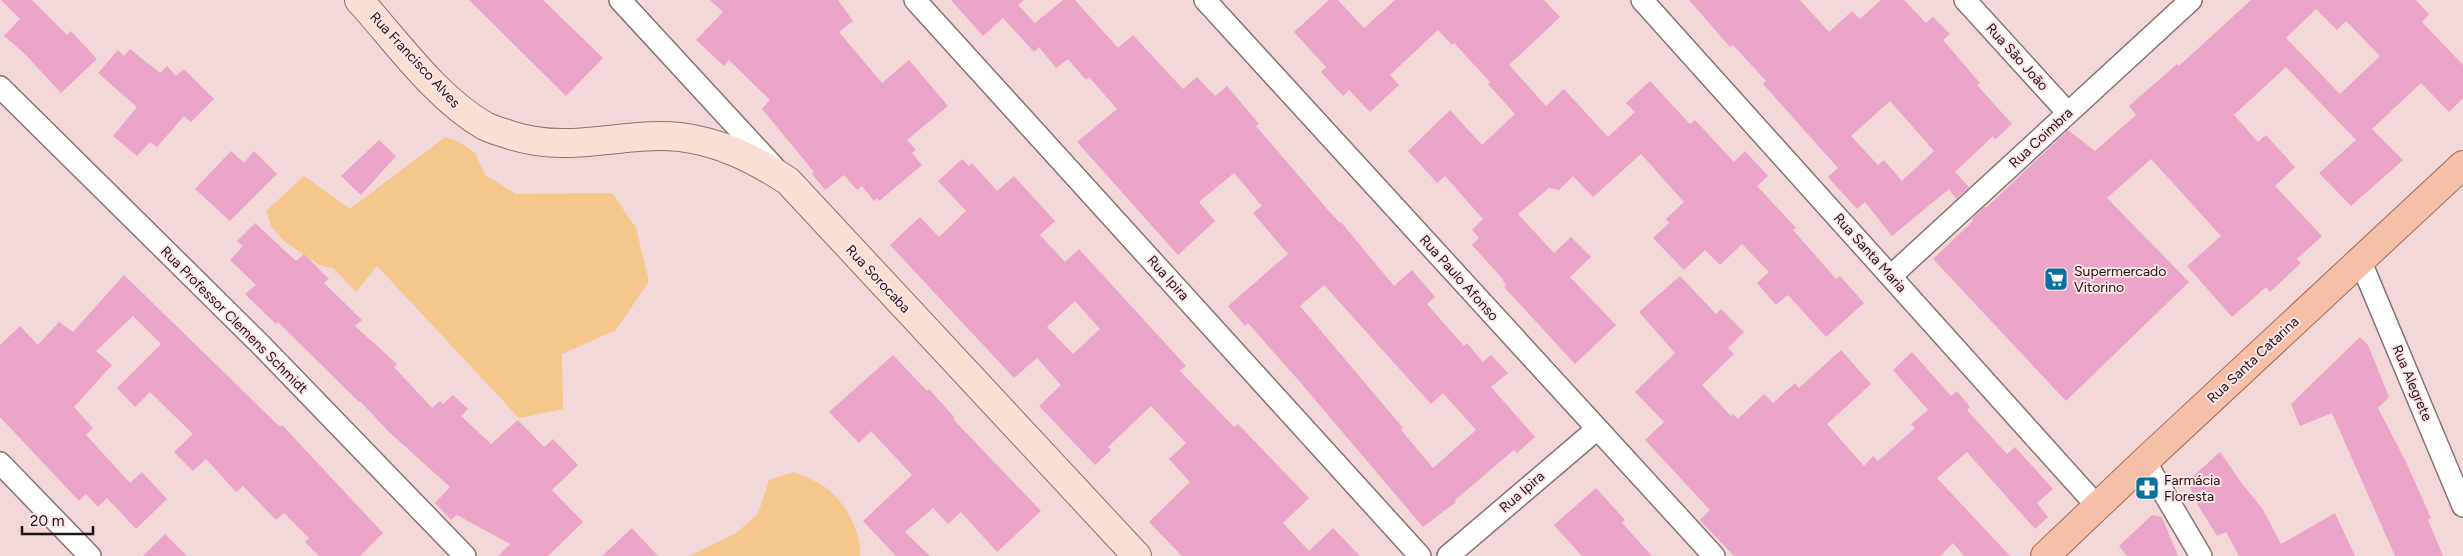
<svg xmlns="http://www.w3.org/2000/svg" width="2463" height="556" font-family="Figtree,sans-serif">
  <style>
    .green { fill: #f5c78c }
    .building { fill: #eda4c9; fill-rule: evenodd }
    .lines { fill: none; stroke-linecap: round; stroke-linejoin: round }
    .street-casing { stroke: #8a7373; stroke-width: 24 }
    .secondary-casing { stroke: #8a7373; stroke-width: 30 }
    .primary-casing { stroke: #a6684e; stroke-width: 30 }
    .street { stroke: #fff; stroke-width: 21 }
    .secondary { stroke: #fae0d4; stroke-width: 28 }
    .primary { stroke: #f6c0a8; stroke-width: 28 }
    .labels { text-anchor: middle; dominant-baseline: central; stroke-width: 4; stroke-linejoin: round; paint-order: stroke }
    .street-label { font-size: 14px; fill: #1d1414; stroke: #fee4e5 }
    .poi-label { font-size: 14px; fill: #1d1414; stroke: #fee4e5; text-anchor: start }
  </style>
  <rect width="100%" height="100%" fill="#f1d7d8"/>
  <path class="green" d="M445,137L459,142L475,153L485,175L516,194L612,193L636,228L649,281L616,330L562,354L563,409L519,418L377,266L356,292L333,268L319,265L284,241L271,226L266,211L304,176L350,209Z
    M794,472C804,477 820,482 829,490C846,504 862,534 860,556H689L736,533L758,514L769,480Z"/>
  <path class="building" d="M1,0H32L67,35L71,31L97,59L61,93L25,54L4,36L20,19Z
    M469,0H543L603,58L566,96Z
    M710,0H838L853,21L839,32L882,83L909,60L948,106L907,140L916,150L912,153L922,165L879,201L877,198L874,201L862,186L857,190L844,175L825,190L812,174L814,172L762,109L770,100L729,60L724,66L696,40L723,12Z
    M951,0H1024L1018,5L1035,23L1063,0H1075L1118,48L1133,35L1183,89L1197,77L1215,96L1227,86L1259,124L1256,126L1328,210L1340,223L1341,222L1394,286L1412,270L1435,297L1427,304L1464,346L1467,343L1483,362L1491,355L1508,373L1491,387L1535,437L1517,453L1514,450L1455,500L1456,502L1423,527L1300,382L1248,323L1245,326L1228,306L1288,254L1253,213L1262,206L1234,173L1199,202L1215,221L1178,255L1077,142L1117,109L1089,77L1086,80L1068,59L1056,68L1039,47L1034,52L1003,18L983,36ZM1324,285L1431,404L1443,393L1476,430L1433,468L1401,430L1403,428L1300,306Z
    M1329,0H1338L1364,28L1395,0H1544L1560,17L1509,65L1546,106L1564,89L1608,137L1635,112L1626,103L1650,81L1690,124L1695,120L1734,162L1745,151L1768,176L1757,186L1796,228L1793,230L1836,279L1840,276L1864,303L1826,337L1788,295L1776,305L1757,283L1769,272L1742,244L1720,265L1705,250L1684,270L1653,238L1669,223L1666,219L1684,202L1641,154L1593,197L1573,176L1559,190L1549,188L1518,214L1554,253L1571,237L1591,257L1570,277L1616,325L1575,364L1504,287L1506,285L1501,277L1472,245L1479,238L1472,230L1483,219L1445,176L1437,183L1408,151L1450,110L1482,145L1515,114L1488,84L1490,82L1454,43L1452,45L1438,30L1390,75L1399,85L1370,112L1349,90L1343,96L1321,72L1326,67L1294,32Z
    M1689,0H1800L1829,32L1852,11L1860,19L1881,0H1904L1926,23L1933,17L1950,34L1943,40L1980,83L1977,85L2012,124L1995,140L1993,136L1955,172L1969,187L1956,199L1949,189L1892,236L1865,202L1857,209L1828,177L1838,168L1763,84L1766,81L1733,45L1730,47ZM1890,101L1934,151L1902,181L1884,160L1878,165L1851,136Z
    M2251,0H2416L2429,14L2422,22L2463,65V98L2449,112L2421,83L2372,129L2403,160L2351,206L2319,173L2356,140L2286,67L2234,115L2258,142L2266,135L2295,167L2275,186L2322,236L2297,259L2301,263L2270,292L2266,287L2232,317L2187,266L2221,236L2151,159L2107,198L2189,282L2066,401L1933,259L1973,221L1972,219L1985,206L1986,208L2068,130L2095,151L2136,115L2129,106L2177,64L2179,66ZM2316,9L2337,30L2346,21L2380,56L2340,94L2286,38Z
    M130,49L160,73L167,66L176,76L184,69L214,99L191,122L184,116L157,147L150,142L137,156L113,136L137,107L98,73L118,50L124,56Z
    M379,140L396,156L361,195L341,176Z
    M231,151L244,163L254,151L277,174L230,221L195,189Z
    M962,159L969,166L972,163L997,191L1014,176L1055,221L1040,235L1065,262L1079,249L1186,366L1180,371L1234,427L1238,424L1309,498L1283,523L1309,551L1333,528L1360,556H1182L1149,522L1190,482L1169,459L1186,443L1151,406L1108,447L1111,450L1095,465L1039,406L1061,385L1037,358L1014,378L890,245L920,217L939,237L966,211L938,181ZM1075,301L1100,329L1073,354L1047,327Z
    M255,223L296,261L304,254L329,279L324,283L362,320L355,326L397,364L394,367L432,408L440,401L443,404L453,395L468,409L461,416L491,444L518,420L544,447L553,439L578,465L552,490L583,522L548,556H498L510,544L457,515L451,520L435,503L450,487L388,431L360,401L359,402L278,322L276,324L245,294L256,285L230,260L243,246L237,241Z
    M124,275L280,427L282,425L383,533L360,556H319L305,542L309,538L284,513L276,520L243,486L236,492L206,459L193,471L174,452L193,434L150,392L135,407L117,388L161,344L133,316L96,351L112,365L74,407L93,428L86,435L130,483L142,472L167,499L136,529L107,498L98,507L86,494L79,501L0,417V345L20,326L38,345L59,322L73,332Z
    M1680,276L1716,314L1721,309L1744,332L1728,348L1734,354L1702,385L1731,416L1733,414L1738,419L1764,394L1773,403L1795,383L1799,388L1841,350L1871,384L1827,424L1864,466L1873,456L1878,461L1915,428L1911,424L1928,410L1893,370L1912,352L1951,396L1957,391L1970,407L1967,410L2007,454L2015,447L2053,489L2037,503L2048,517L2035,529L1967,452L1937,478L2010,556H1964L1953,543L1940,556H1734L1700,520L1710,510L1645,440L1664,422L1635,392L1675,353L1639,312Z
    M2360,337L2368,345L2389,397L2378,408L2406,462L2431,518L2428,520L2443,556H2395L2332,413L2300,426L2291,404Z
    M893,355L927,391L929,389L955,418L953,419L1041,511L997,552L961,512L948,524L933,508L905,532L930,556H896L863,521L912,475L871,431L859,443L829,412Z
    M2220,452L2243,485L2262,508L2281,544L2335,513L2355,556H2239L2226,532L2217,536L2196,502L2188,481Z
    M1596,488L1625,520L1622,523L1652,556H1582L1554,525Z
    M2152,515L2162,517L2178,556H2127L2119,546Z
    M632,528L658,556H602Z
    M165,534L187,556H143Z"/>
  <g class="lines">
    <g class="street-casing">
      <path id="street" d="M620,0L774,167
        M915,0L1420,556
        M1205,0L1714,556
        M1642,0L2097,506
        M1965,0L2068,113
        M0,87L261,345L465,556
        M2360,260L2463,506
        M1891,276L2191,0
        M2145,461L2201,556
        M0,463L90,556
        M1448,556L1597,429"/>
    </g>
    <g class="secondary-casing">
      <path id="secondary" d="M359,0C397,42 436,98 485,126C493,130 502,132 510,135C572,155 621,131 680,137C721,142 754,159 788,181L1137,556"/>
    </g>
    <g class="primary-casing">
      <path id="primary" d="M2045,556L2145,461L2463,165"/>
    </g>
    <use href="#street" class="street"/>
    <use href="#secondary" class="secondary"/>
    <use href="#primary" class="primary"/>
  </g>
  <defs>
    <g id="supermarket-square" transform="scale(1.25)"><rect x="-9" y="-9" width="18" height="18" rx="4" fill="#09719e" stroke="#fee4e5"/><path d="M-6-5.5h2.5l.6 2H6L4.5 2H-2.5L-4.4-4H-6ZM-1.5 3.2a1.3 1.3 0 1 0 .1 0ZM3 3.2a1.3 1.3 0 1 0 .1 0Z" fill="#fff"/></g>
    <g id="pharmacy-square" transform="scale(1.25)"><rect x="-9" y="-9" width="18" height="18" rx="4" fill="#09719e" stroke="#fee4e5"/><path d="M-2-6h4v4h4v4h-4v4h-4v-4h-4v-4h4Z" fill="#fff"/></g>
  </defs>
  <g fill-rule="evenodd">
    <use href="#supermarket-square" x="2056" y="279"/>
    <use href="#pharmacy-square" x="2147" y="488"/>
  </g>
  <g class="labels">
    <g class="street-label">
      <text transform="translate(2017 57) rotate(48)">Rua São João</text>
      <text transform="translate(415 60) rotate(47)">Rua Francisco Alves</text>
      <text transform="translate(2041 138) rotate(-43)">Rua Coimbra</text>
      <text transform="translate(1870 253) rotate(48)">Rua Santa Maria</text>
      <text transform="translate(1168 278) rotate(48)">Rua Ipira</text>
      <text transform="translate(1459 278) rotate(48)">Rua Paulo Afonso</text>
      <text transform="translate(878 279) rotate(47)">Rua Sorocaba</text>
      <text transform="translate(234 320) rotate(45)">Rua Professor Clemens Schmidt</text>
      <text transform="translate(2253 360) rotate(-43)">Rua Santa Catarina</text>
      <text transform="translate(2412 383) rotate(67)">Rua Alegrete</text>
      <text transform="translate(1522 492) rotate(-41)">Rua Ipira</text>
    </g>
    <g class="poi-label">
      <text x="2074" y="271">Supermercado<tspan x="2074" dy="16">Vitorino</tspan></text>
      <text x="2164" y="480">Farmácia<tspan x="2164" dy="16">Floresta</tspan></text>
    </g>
  </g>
  <path d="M22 526v8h71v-8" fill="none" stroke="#1d1414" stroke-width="2.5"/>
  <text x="30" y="526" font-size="15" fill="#1d1414" stroke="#fee4e5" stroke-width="4" paint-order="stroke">20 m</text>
</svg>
